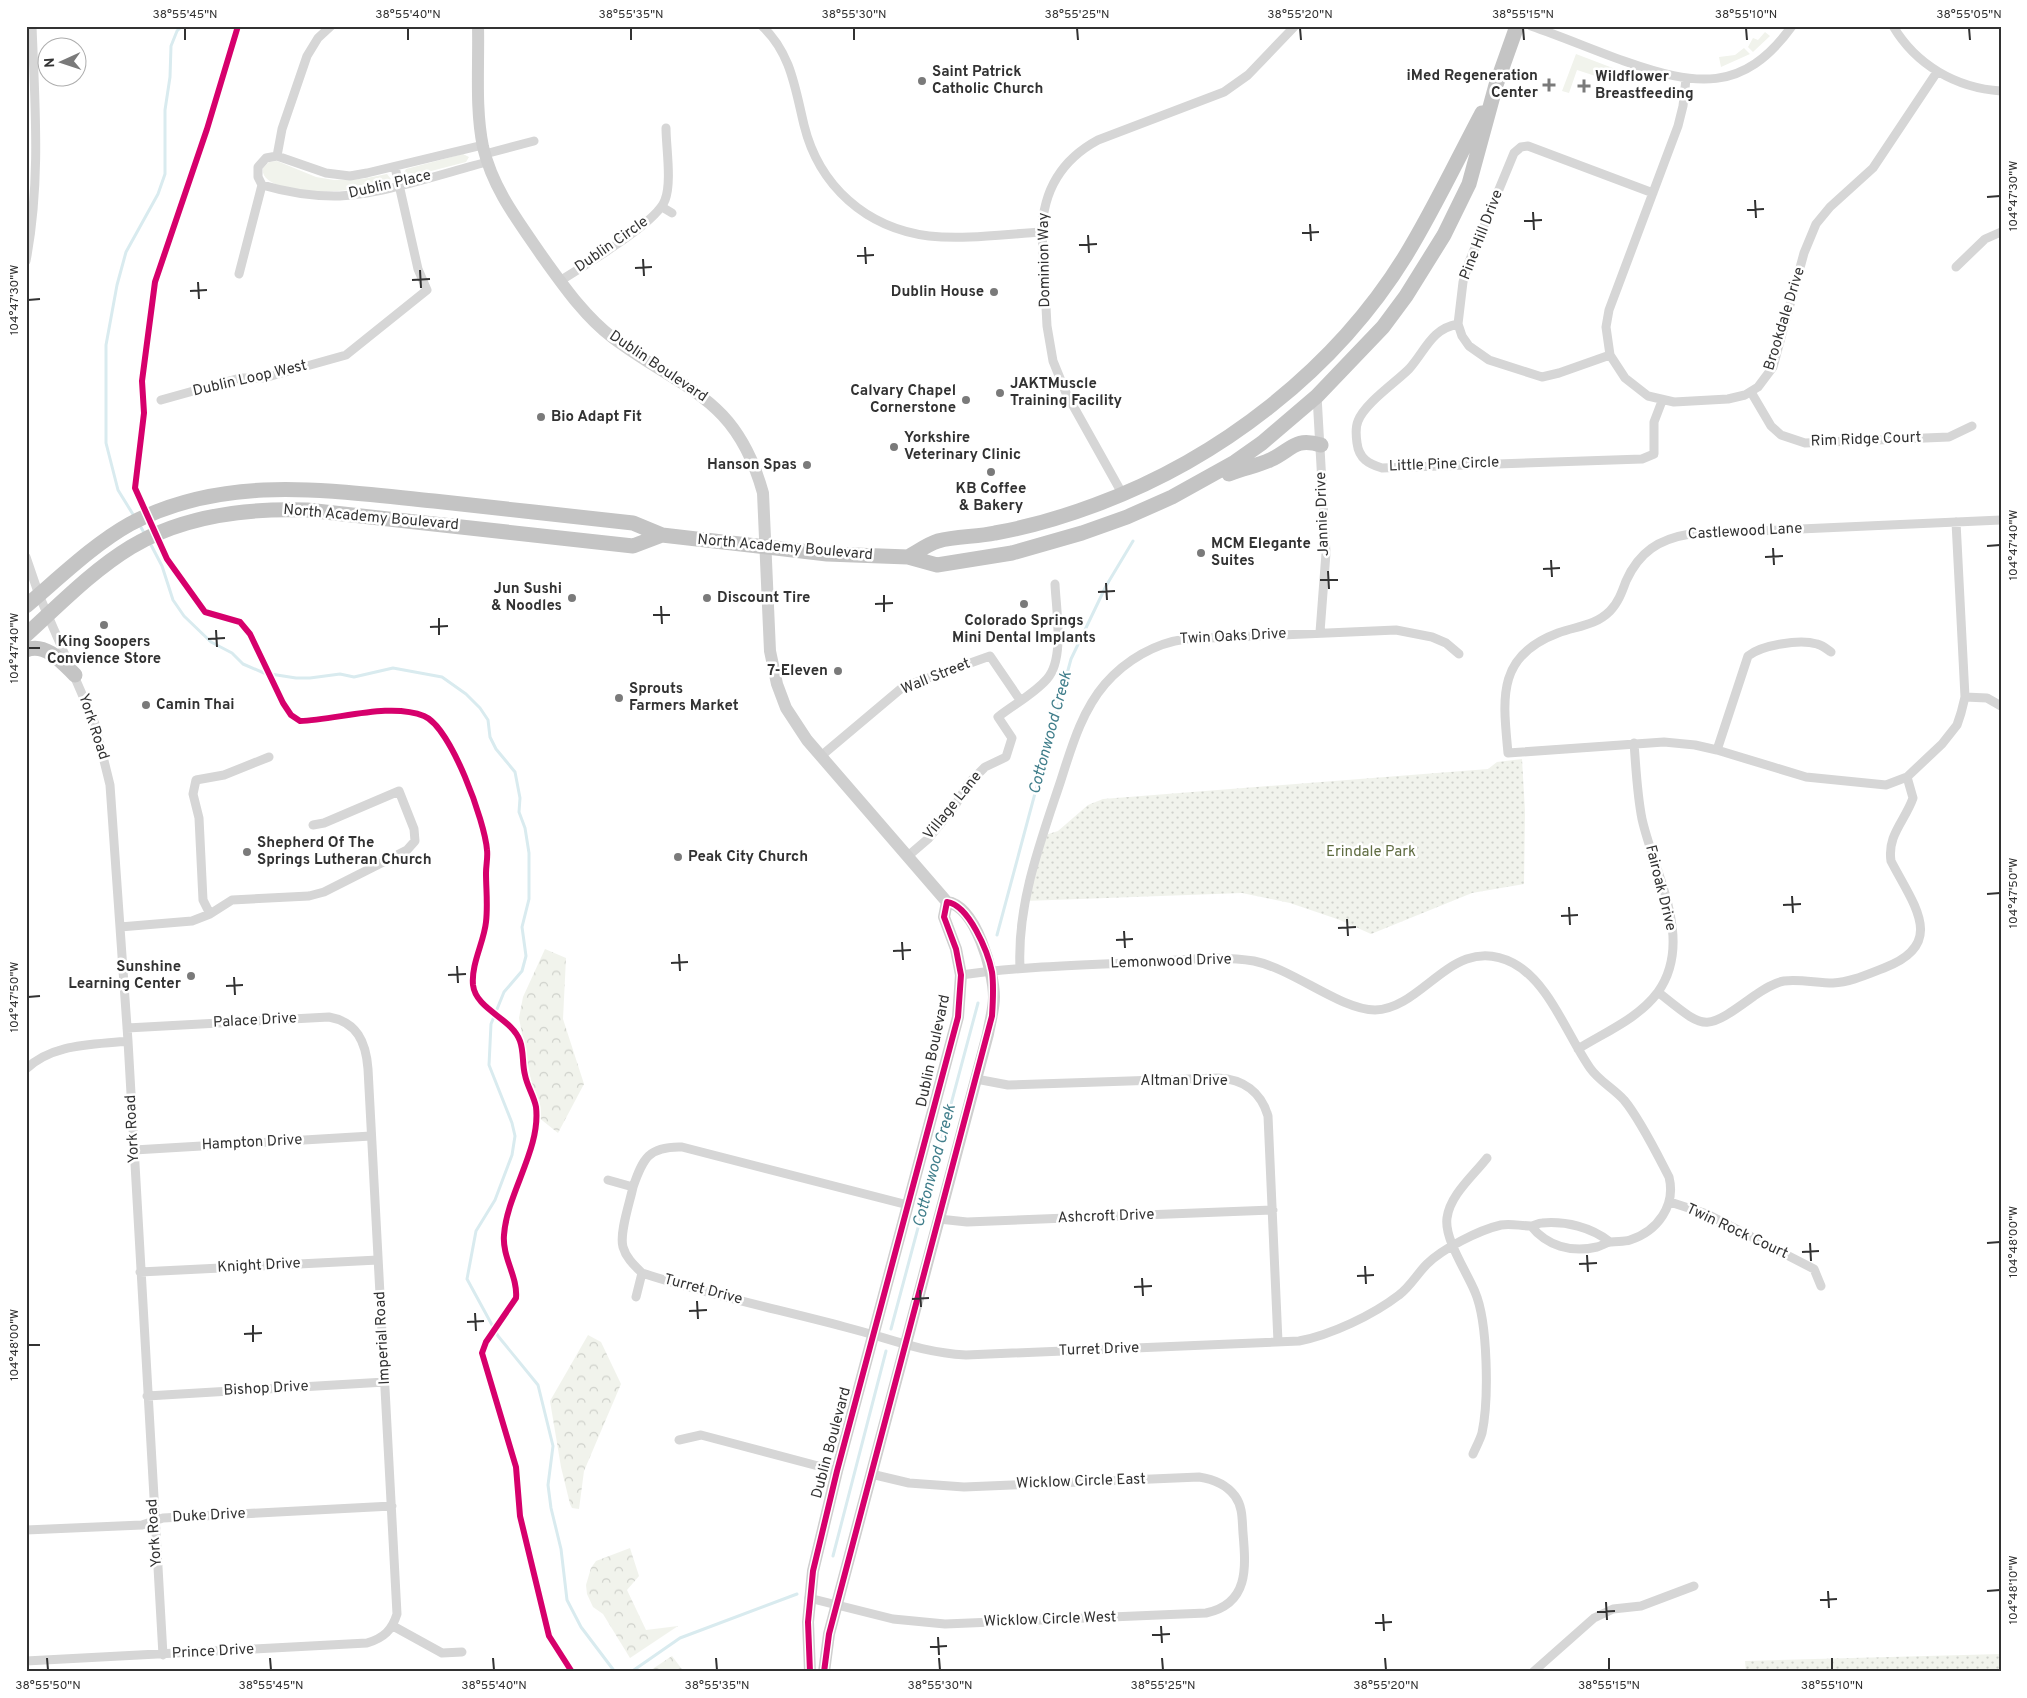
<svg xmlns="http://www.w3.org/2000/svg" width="2027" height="1698" font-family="Overpass,sans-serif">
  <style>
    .green { fill: #f1f3ec }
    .forest { fill: url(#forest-crowns) }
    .park { fill: url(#park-dots) }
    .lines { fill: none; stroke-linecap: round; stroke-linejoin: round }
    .stream { stroke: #d9ebef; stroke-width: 3 }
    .street { stroke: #d6d6d6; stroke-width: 9 }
    .secondary { stroke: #cfcfcf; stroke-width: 12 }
    .highway { stroke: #c4c4c4; stroke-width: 15 }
    .cycleway-casing { stroke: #fff; stroke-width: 9 }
    .cycleway { stroke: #d6006c; stroke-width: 6 }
    .ticks { fill: none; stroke: #323232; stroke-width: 2 }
    .poi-dot { fill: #7a7a7a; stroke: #fff; stroke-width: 2 }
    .labels { text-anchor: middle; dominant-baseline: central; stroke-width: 5; stroke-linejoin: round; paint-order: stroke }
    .poi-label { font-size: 15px; font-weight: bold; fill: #323232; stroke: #fff; text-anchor: start }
    .street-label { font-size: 15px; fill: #323232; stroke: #fff }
    .park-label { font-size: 15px; fill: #5f6c41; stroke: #fff }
    .water-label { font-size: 16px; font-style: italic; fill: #407e8b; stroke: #fff }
    .neatline { fill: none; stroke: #323232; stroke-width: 2 }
    .ticks-label { font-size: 12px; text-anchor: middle; fill: #323232 }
  </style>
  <defs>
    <pattern id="forest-crowns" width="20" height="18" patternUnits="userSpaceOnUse" patternTransform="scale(1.25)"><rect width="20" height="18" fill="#f1f3ec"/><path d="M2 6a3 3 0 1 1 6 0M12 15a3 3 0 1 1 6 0" fill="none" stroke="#cfd1cb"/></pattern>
    <pattern id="park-dots" width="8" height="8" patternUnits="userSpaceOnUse" patternTransform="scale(1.25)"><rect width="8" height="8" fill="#f1f3ec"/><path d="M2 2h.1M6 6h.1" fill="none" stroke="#cfd1cb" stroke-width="1.8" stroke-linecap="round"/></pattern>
  </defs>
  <rect width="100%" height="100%" fill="#fff"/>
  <path class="green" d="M1765,32L1770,36L1753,52L1748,47L1753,38L1758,40Z
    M1744,48L1750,54L1721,67L1719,57L1735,55Z
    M1576,54L1618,70L1614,82L1577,70L1569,93L1562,91Z
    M463,154L469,157L466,162L408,177L403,174L406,169Z
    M277,161L316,177L334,180L362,179L387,174L391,179C374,195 257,199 263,168L269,162Z"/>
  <path class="forest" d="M545,949L566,958L563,1019L584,1084L558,1133L538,1117L519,1018L523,997Z
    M588,1335L601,1342L621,1384L584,1471L579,1509L572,1508L570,1504L561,1467L550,1401Z
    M630,1548L639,1576L627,1590L646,1630L678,1626L630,1658L603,1614L593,1607L587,1594L586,1585L591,1568L596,1561Z
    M672,1656L684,1672H648Z"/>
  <path class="park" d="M1522,759L1525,811L1524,884L1472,893L1371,934L1340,920L1290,903L1242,893L1025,901L1042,836L1058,831L1088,805L1103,799L1488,769L1497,762Z
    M2001,1654V1672H1746L1745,1661Z"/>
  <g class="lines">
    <path class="stream" d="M134,516L118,490L106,443V345L117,285L126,252L158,194L165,174V110L170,77L171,46L177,31L182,26
      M139,524L146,536
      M150,543L162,566L173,600L184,616L211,642L232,653L243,664L264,673L296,678H310L340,674L354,677L393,668L442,677L466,694L480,708L488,720L490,737L496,749L515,772L520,798L519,812L525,828L529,853V899L522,927L526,956L522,971L504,992L491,1024L489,1065L512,1123L515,1136L512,1155L495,1200L476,1231L467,1279L498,1336L538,1385L553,1446L548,1485L551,1508L561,1549L567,1600L581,1627L615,1672
      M997,935L1071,659L1106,586L1133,541
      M891,1329L978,1003
      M833,1556L886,1351
      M631,1672L680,1638L797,1594"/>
    <path class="street" d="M762,26C791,53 795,88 804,125C819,186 866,228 929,236C965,240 1006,234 1042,232
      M1531,26C1563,37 1593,50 1624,61C1695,86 1743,94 1792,26
      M1893,26C1916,65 1956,88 2001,91
      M1686,79L1683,106L1678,126L1609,310L1606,327L1610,355L1625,378L1648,396L1674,402L1728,399L1745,395L1758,387L1773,367L1804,253L1816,224L1830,207L1873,168L1937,72
      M485,154L534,141
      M277,156L282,129L307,56L318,38L331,26
      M262,185C286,192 310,196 334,196C378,196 444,173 487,162
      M662,207L672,213
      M26,261C41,182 35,106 32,26
      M1956,267L1985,239L2001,232
      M239,274L262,185L258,177V167L266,158L277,156L326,173L350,176L367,173L483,145
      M560,281C583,266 657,223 665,200C672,182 666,147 666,128
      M1458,324C1431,329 1426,350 1409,369C1395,383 1365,403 1358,421C1355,428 1356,436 1357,443C1359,459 1369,464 1382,468L1642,459L1654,454V422L1662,401
      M1610,355L1559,373L1542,377L1489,360L1469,346L1462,336L1458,324L1463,282L1469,262L1514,153L1521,147L1528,146L1653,193
      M1751,392L1771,426L1781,435L1805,443L1949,437L1972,426
      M1317,396L1326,553L1320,632
      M161,400L240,378H264L346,355L427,290L418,269L395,167
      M1123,495L1066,393L1053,361L1047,326L1042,232C1043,191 1061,160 1098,140L1224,92L1248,75L1295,26
      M1956,522L1965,697L1961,713L1957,725L1942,744L1907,777L1886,785L1806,777L1717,750L1695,745L1664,742L1508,753C1503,699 1496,656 1558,633C1577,626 1595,626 1610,611C1618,603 1622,592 1626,581C1639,552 1659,539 1690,534L2001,520
      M26,557L39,595L95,724L110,785L128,1041L163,1655
      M1965,697L1987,698L2001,706
      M1717,750L1748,656C1762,645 1799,639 1817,644C1822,645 1827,649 1831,652
      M821,756L903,687L990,656L1020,700
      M908,856L929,838L954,807L969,783L985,767L1006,757L1012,738L998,717C1013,705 1034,694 1047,679C1065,659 1056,609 1055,584
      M210,914L203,900L199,818L193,794L196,780L224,775L269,757
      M120,927L192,921L210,914L232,900L309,896L324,892L407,850L415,841L414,829L399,791L324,823L313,825
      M1020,968C1017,904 1040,843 1060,783C1071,749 1081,712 1105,684C1126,660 1155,643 1186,639L1396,630L1432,637L1446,643L1459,654
      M961,975C1023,966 1085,965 1147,962C1182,960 1220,955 1254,961C1293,969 1341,1010 1375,1010C1424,1009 1453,932 1513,963C1549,982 1567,1035 1590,1068C1599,1081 1613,1088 1624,1100C1640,1119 1657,1154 1669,1177C1676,1205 1658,1231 1630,1240C1624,1242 1618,1241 1611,1242C1606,1242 1602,1246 1597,1247C1571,1253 1547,1246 1531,1226
      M1658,992C1706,1030 1703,1033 1754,996C1763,990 1773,983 1784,981C1800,979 1817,983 1833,983C1851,982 1868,974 1884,968C1948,944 1913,904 1891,861C1887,835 1905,821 1913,798L1907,777
      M1578,1049C1605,1032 1638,1019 1658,992C1695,940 1654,873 1642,819C1637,794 1636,768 1634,743
      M26,1069C53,1043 93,1045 128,1041
      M976,1079L1008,1085L1218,1078C1243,1079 1261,1092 1268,1116L1278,1342
      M134,1150L371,1136
      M608,1180L633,1187C643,1158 649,1146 682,1147L908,1205
      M633,1187C630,1202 619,1233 623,1247C626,1258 635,1266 642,1273C709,1295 777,1309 845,1327C889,1338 919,1352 966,1355L1299,1341C1331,1335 1373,1315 1399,1295C1410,1287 1417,1274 1427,1264C1442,1249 1479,1230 1501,1225C1511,1223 1520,1226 1531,1226C1534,1226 1538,1223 1542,1223C1566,1221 1591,1227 1610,1242
      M1670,1202L1707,1214L1814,1269L1821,1286
      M939,1219L967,1222L1273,1210
      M140,1272L378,1260
      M636,1297L642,1273
      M147,1396L385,1382
      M679,1440L701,1435L837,1471
      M1473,1454C1476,1447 1480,1440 1482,1433C1489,1400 1488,1322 1475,1292C1467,1272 1444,1239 1447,1218C1450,1195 1473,1176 1487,1158
      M26,1530L142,1525L163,1518L392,1506
      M809,1598L893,1619L945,1624L1206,1613C1249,1604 1246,1568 1243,1533C1242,1520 1243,1507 1235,1496C1226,1484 1213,1479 1199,1477L964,1487L909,1483L871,1474
      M393,1626L442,1653L462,1652
      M26,1661L367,1643C384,1638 392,1630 397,1614L368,1069C366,1042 357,1022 329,1017L127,1028
      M1533,1672L1594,1618L1613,1609L1641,1606L1694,1586"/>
    <path class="secondary" d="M478,26C479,65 475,108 483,147C493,189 518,221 542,256C563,285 584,316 613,338C684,391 736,396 763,493L770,651L777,684L786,708L807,740L947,902C976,906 994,972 994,997C994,1009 990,1022 988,1034L829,1634L824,1672
      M810,1672L808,1622L813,1571L837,1471L958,1017L961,975L956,949L944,917L947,902"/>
    <path class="highway" d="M1229,474C1242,468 1258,466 1270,460C1292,450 1294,437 1321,445
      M908,557C917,552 928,544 938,541C956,536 977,537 995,533C1029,527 1063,517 1095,505C1220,459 1336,369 1406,255C1434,209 1457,160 1482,113
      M26,606C58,579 94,544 130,524C226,473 331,491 434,501C500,508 567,516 633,523L662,535L827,554L908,557L937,565L1012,553L1082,533L1127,517L1172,497L1235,462L1262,443L1317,396L1383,327L1406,296L1444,235L1469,184L1496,85L1517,26
      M26,635C59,605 93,570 131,547C184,515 247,508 307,510L633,546L662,535
      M26,650C46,642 63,663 75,675"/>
    <g class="cycleway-casing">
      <path id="cycleway" d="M238,26L207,129L155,282L142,381L144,413L135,488L167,559L205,612L240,622L250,634L283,703L291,715L300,721C337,720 390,702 424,716C451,727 485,822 487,850C488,857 486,865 486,873C486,889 488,905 486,922C484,942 471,964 473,985C476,1010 512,1018 520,1041C524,1052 522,1064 525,1075C527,1086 534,1096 536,1107C541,1149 507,1193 504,1235C502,1257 518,1277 516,1298L486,1342L482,1353L516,1467L520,1516L549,1636L572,1672
        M810,1672L808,1622L813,1571L837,1471L958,1017L961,975L956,949L944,917L947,902C969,905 988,952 992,972C994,987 993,1001 992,1016L829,1634L824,1672"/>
    </g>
    <use href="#cycleway" class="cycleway"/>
  </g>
  <path class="ticks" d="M185,28V40M408,28V40M631,28V40M854,28V40M1077,28L1078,40M1300,28L1301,40M1523,28L1524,40M1746,28L1747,40M1969,28L1970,40M1987,197L2000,196M1755,200L1756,218M1747,210L1764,209M1533,212L1534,230M1524,221L1542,220M1310,224L1311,241M1302,233L1319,232M1088,235L1089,253M1079,245L1097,244M865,247L866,264M857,256L874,255M643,259L644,276M635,268L652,267M420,270L421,288M412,280L430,279M198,282L199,299M190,291L207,290M28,300L40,299M1987,546L2000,545M1773,548L1774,565M1765,557L1783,556M1551,560L1552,577M1543,569L1560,568M1328,571L1329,589M1320,580H1338M1106,583L1107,600M1098,592L1115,591M884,595V612M875,604L893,603M661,606L662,624M653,615H670M439,618V635M430,627L448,626M216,630L217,647M208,639L225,638M28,648H40M1987,894L2000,893M1792,896L1793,913M1783,905L1801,904M1569,907L1570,925M1561,916L1578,915M1347,919L1348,936M1338,928L1356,927M1124,931L1125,948M1116,940L1133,939M902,942L903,960M893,951L911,950M679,954L680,971M671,963L688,962M457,966L458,983M448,975L466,974M234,977L235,995M226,986L243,985M28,997L40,996M1810,1243L1811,1261M1987,1243L2000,1242M1802,1252L1819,1251M1587,1255L1588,1272M1579,1264L1597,1263M1365,1266L1366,1284M1357,1276L1374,1275M1142,1278L1143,1296M1134,1287L1152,1286M920,1290L921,1307M912,1299L929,1298M697,1301L698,1319M689,1311L707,1310M475,1313L476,1331M467,1322L484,1321M253,1325V1342M244,1334L262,1333M28,1345H40M1828,1591L1829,1608M1987,1591L2000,1590M1820,1600L1837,1599M1606,1602L1607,1620M1597,1612L1615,1611M1383,1614L1384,1631M1375,1623L1392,1622M1161,1626L1162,1643M1152,1635L1170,1634M938,1637L939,1655M930,1647L947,1646M47,1658L48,1670M270,1658L271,1670M493,1658L494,1670M716,1658L717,1670M939,1658L940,1670M1162,1658L1163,1670M1385,1658L1386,1670M1609,1658V1670M1832,1658V1670"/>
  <g class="poi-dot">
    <circle cx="922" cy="81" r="5"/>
    <path d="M1546.5 77.5h5v5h5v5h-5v5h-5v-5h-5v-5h5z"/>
    <path d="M1581.5 78.5h5v5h5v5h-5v5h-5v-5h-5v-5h5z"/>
    <circle cx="994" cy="292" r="5"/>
    <circle cx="1000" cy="393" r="5"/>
    <circle cx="966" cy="400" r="5"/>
    <circle cx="541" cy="417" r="5"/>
    <circle cx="894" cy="447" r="5"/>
    <circle cx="807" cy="465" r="5"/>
    <circle cx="991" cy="472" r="5"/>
    <circle cx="1201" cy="553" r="5"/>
    <circle cx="572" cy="598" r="5"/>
    <circle cx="707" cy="598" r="5"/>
    <circle cx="1024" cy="604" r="5"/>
    <circle cx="104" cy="625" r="5"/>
    <circle cx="838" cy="671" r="5"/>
    <circle cx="619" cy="698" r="5"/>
    <circle cx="146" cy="705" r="5"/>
    <circle cx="247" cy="852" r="5"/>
    <circle cx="678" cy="857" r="5"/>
    <circle cx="191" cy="976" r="5"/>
  </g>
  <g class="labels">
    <g class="poi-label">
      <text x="932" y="72">Saint Patrick<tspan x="932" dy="17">Catholic Church</tspan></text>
      <text x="1538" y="76" text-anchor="end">iMed Regeneration<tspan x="1538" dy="17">Center</tspan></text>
      <text x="1595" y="77">Wildflower<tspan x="1595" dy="17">Breastfeeding</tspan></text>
      <text x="984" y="292" text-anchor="end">Dublin House</text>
      <text x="1010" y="384">JAKTMuscle<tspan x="1010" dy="17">Training Facility</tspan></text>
      <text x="956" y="391" text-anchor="end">Calvary Chapel<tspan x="956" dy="17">Cornerstone</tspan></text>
      <text x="551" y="417">Bio Adapt Fit</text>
      <text x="904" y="438">Yorkshire<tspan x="904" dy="17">Veterinary Clinic</tspan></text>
      <text x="797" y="465" text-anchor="end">Hanson Spas</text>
      <text x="991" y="489" text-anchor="middle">KB Coffee<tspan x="991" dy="17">&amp; Bakery</tspan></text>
      <text x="1211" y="544">MCM Elegante<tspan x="1211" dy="17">Suites</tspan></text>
      <text x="562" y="589" text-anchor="end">Jun Sushi<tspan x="562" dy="17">&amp; Noodles</tspan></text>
      <text x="717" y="598">Discount Tire</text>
      <text x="1024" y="621" text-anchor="middle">Colorado Springs<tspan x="1024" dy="17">Mini Dental Implants</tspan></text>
      <text x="104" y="642" text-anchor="middle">King Soopers<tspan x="104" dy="17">Convience Store</tspan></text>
      <text x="828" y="671" text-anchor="end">7-Eleven</text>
      <text x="629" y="689">Sprouts<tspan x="629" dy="17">Farmers Market</tspan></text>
      <text x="156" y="705">Camin Thai</text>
      <text x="257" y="843">Shepherd Of The<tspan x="257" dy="17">Springs Lutheran Church</tspan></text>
      <text x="688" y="857">Peak City Church</text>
      <text x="181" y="967" text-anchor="end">Sunshine<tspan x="181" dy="17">Learning Center</tspan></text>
    </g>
    <g class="street-label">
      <text transform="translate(390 185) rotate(-13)">Dublin Place</text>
      <text transform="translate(1482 235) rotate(-69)">Pine Hill Drive</text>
      <text transform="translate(612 245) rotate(-35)">Dublin Circle</text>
      <text transform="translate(1045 260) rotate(-91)">Dominion Way</text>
      <text transform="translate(1785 319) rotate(-73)">Brookdale Drive</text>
      <text transform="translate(658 367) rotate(34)">Dublin Boulevard</text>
      <text transform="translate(250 379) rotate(-13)">Dublin Loop West</text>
      <text transform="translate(1866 440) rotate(-2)">Rim Ridge Court</text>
      <text transform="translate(1444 465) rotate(-2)">Little Pine Circle</text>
      <text transform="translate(1323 514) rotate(-92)">Jannie Drive</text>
      <text transform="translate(371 518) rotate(5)">North Academy Boulevard</text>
      <text transform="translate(1745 532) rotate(-3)">Castlewood Lane</text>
      <text transform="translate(785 548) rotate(5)">North Academy Boulevard</text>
      <text transform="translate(1233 637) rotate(-3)">Twin Oaks Drive</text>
      <text transform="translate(936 677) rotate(-22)">Wall Street</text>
      <text transform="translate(93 727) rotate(72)">York Road</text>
      <text transform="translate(953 806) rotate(-51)">Village Lane</text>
      <text transform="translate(1660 888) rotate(76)">Fairoak Drive</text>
      <text transform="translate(1171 962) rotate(-2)">Lemonwood Drive</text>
      <text transform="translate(255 1021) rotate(-3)">Palace Drive</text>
      <text transform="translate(934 1051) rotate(-78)">Dublin Boulevard</text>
      <text x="1184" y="1081">Altman Drive</text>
      <text transform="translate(133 1129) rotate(-93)">York Road</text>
      <text transform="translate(252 1143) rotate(-3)">Hampton Drive</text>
      <text transform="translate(1106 1217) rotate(-2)">Ashcroft Drive</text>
      <text transform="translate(1737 1232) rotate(25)">Twin Rock Court</text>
      <text transform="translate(259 1266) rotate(-3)">Knight Drive</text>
      <text transform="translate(703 1290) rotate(15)">Turret Drive</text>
      <text transform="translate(383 1338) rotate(-93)">Imperial Road</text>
      <text transform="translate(1099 1350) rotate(-2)">Turret Drive</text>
      <text transform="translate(266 1389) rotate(-3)">Bishop Drive</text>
      <text transform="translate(832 1443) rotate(-75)">Dublin Boulevard</text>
      <text transform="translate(1081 1482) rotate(-2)">Wicklow Circle East</text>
      <text transform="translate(209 1516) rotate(-3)">Duke Drive</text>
      <text transform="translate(155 1533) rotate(-94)">York Road</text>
      <text transform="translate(1050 1620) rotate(-2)">Wicklow Circle West</text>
      <text transform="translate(213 1652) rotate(-3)">Prince Drive</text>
    </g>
    <g class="park-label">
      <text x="1371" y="852">Erindale Park</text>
    </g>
    <g class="water-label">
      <text transform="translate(1051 733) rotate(-75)">Cottonwood Creek</text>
      <text transform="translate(935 1166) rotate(-75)">Cottonwood Creek</text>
    </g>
  </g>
  <rect width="2027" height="1698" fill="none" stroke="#ffffff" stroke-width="55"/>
  <g transform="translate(62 62) rotate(267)"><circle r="24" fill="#ffffff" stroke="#adadad"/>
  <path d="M0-4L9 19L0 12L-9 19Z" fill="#7a7a7a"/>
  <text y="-8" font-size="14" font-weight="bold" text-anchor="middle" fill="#323232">N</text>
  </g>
  <rect x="28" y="28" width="1972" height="1642" class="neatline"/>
  <g class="ticks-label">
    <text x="185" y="18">38°55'45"N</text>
    <text x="408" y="18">38°55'40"N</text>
    <text x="631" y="18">38°55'35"N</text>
    <text x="854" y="18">38°55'30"N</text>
    <text x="1077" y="18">38°55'25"N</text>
    <text x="1300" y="18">38°55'20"N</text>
    <text x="1523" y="18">38°55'15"N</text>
    <text x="1746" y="18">38°55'10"N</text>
    <text x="1969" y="18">38°55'05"N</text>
    <text transform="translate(2013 196) rotate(-90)" y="4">104°47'30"W</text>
    <text transform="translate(14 300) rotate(-90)" y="4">104°47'30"W</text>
    <text transform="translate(2013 545) rotate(-90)" y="4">104°47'40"W</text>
    <text transform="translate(14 648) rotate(-90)" y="4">104°47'40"W</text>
    <text transform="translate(2013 893) rotate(-90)" y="4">104°47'50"W</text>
    <text transform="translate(14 997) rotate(-90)" y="4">104°47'50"W</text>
    <text transform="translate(2013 1242) rotate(-90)" y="4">104°48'00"W</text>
    <text transform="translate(14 1345) rotate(-90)" y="4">104°48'00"W</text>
    <text transform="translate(2013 1590) rotate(-90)" y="4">104°48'10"W</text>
    <text x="48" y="1689">38°55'50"N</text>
    <text x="271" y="1689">38°55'45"N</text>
    <text x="494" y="1689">38°55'40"N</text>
    <text x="717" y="1689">38°55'35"N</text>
    <text x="940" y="1689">38°55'30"N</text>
    <text x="1163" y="1689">38°55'25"N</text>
    <text x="1386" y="1689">38°55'20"N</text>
    <text x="1609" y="1689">38°55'15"N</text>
    <text x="1832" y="1689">38°55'10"N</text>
  </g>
</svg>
